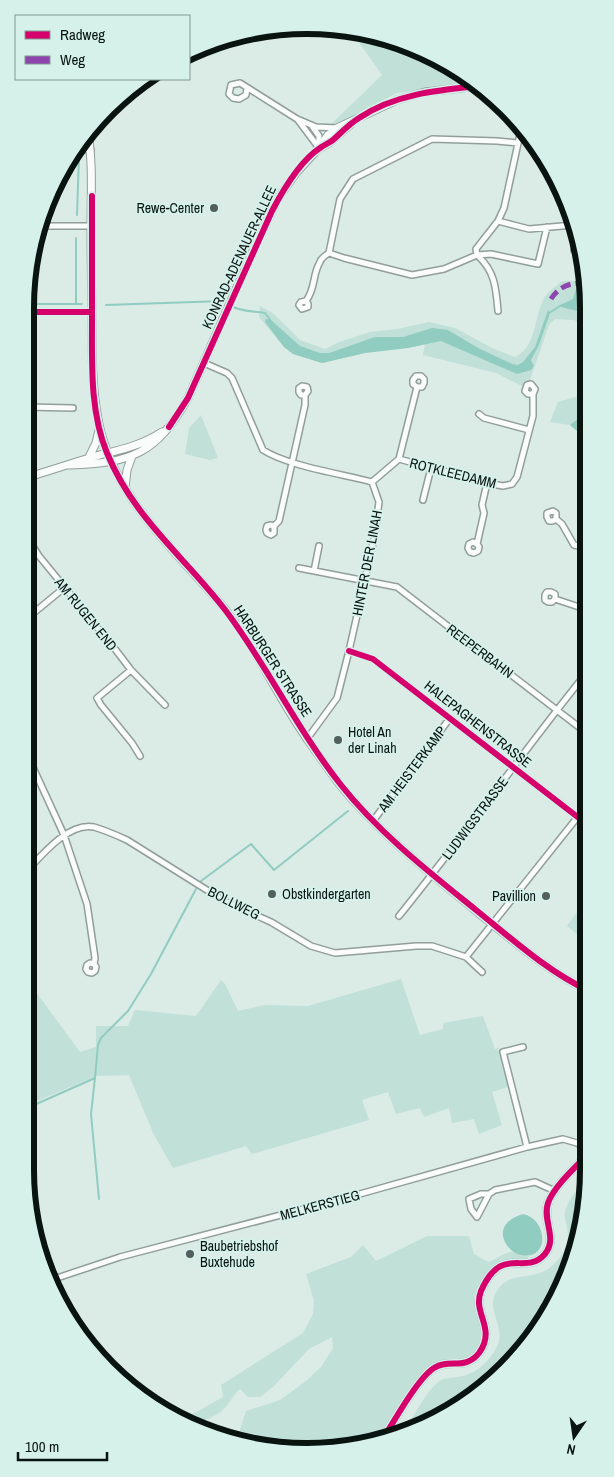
<svg xmlns="http://www.w3.org/2000/svg" width="614" height="1477" font-family="'Archivo Narrow',sans-serif">
  <style>
    .green { fill: #c1e0d8 }
    .water { fill: #91ccc0 }
    .lines { fill: none; stroke-linecap: round; stroke-linejoin: round }
    .stream { stroke: #91ccc0; stroke-width: 2 }
    .street-casing { stroke: #929e9b; stroke-width: 8 }
    .secondary-casing { stroke: #929e9b; stroke-width: 9 }
    .street { stroke: #fafcfb; stroke-width: 5 }
    .secondary { stroke: #fafcfb; stroke-width: 7 }
    .quiet { stroke: #8e44ad; stroke-width: 5; stroke-dasharray: 10 5; stroke-linecap: butt }
    .cycleway-casing { stroke: #d5f1ea; stroke-width: 9 }
    .cycleway { stroke: #d6006c; stroke-width: 6 }
    .poi-dot { fill: #525f5c; stroke: #d5f1ea; stroke-width: 2 }
    .labels { text-anchor: middle; dominant-baseline: central; stroke-width: 4; stroke-linejoin: round; paint-order: stroke }
    .poi-label { font-size: 14px; fill: #091411; stroke: #d5f1ea; text-anchor: start }
    .street-label { font-size: 14px; fill: #091411; stroke: #d5f1ea }
    .rim { fill: none; stroke: #091411; stroke-width: 6 }
  </style>
  <rect width="100%" height="100%" fill="#dbebe6"/>
  <path class="green" d="M355,37L407,45L463,72L475,83L397,93L325,130L382,75Z
    M562,281H579L587,284V291L576,290L571,310L587,314V326L574,320L555,319L549,325L530,380L522,386L496,373L423,355L425,344L408,348L365,353L322,363L293,354L284,347L259,317L260,306L274,314L300,340L325,349L339,342L370,332L397,329L429,322L455,328L492,348L515,357C539,346 533,311 547,294C551,289 558,285 562,281Z
    M586,394L587,414L586,412L570,425L550,422L558,402Z
    M201,415L218,458L210,460L185,454L189,428Z
    M588,897V930L582,938L567,926Z
    M25,977L80,1052L96,1047V1026H128L135,1010L196,1016L221,980L225,984L238,1011L265,1005L308,1006L401,979L420,1035L443,1029V1023L483,1016L495,1049L498,1048L508,1087L492,1092L502,1125L479,1134L474,1119L452,1123L449,1108L424,1117L420,1108L396,1114L388,1092L362,1100L369,1120L252,1154L246,1146L173,1168L154,1135L129,1075L96,1076L25,1106Z
    M588,1178L574,1260L531,1342L448,1414L404,1431C413,1418 429,1385 443,1379C447,1378 453,1378 458,1377C473,1375 486,1365 494,1352C509,1329 488,1315 494,1297C505,1267 536,1284 554,1264C566,1252 570,1244 567,1227C566,1223 564,1217 565,1212C568,1198 579,1188 588,1178Z
    M27,1185L33,1195L43,1267L40,1261Z
    M427,1236H469L474,1254L488,1262C495,1260 504,1252 512,1252C517,1253 523,1255 529,1256L527,1260C509,1259 498,1257 486,1274C482,1280 477,1286 475,1293C471,1313 489,1329 478,1349C468,1368 444,1355 430,1366C413,1380 399,1407 387,1425C383,1430 380,1437 376,1441C372,1444 366,1445 362,1447L270,1450L237,1439L246,1411L280,1400L306,1381L321,1367L333,1348L332,1337L309,1349L273,1387L260,1397H248L240,1389C233,1395 230,1403 224,1409C216,1417 205,1419 194,1424L182,1420L223,1397L221,1385L303,1333L313,1314L314,1301L306,1274L351,1257L363,1245L376,1261Z"/>
  <path class="water" d="M576,289L587,291V314L558,306L573,299Z
    M548,310L550,313L539,345L531,360L534,366L531,370L517,374L441,341L408,348L365,353L322,363L293,354L284,347L265,322L266,319L271,320L300,346L320,353H329L375,337H403L432,328L448,330L478,348L512,364L518,365L523,362L535,347Z
    M586,412L587,414V445L577,431L570,425Z
    M523,1214C548,1219 550,1261 521,1255C515,1254 510,1250 506,1244C497,1228 509,1218 523,1214Z"/>
  <g class="lines">
    <path class="stream" d="M77,215L79,155
      M25,304H82
      M76,304V238
      M106,305L223,301L227,304
      M231,306C243,312 252,311 265,313L271,321
      M549,313L560,306
      M201,881L251,844L274,870L348,811
      M95,1078L91,1114L99,1199
      M25,1109L95,1078L98,1045L101,1038L128,1011L151,974L196,889"/>
    <g class="street-casing">
      <path id="street" d="M247,88L246,95L239,99L233,98L229,94L231,85L240,83L297,119L316,127L337,128
        M298,120L319,148
        M312,126L319,136V147
        M520,134L529,136
        M518,143L497,141L432,139L353,179L340,199L329,253L344,258L412,275L444,269L477,255L476,249L498,221L504,208L522,125
        M79,149L91,150
        M498,221L529,229L573,225
        M38,226H91
        M576,237L574,250L581,252
        M306,301L308,304V307L302,309L299,305L301,302L306,301C316,288 312,275 320,262C321,258 326,255 329,253
        M498,311C496,288 495,271 477,255L491,254L538,264L547,227
        M25,312H92
        M204,363L227,373L232,378L263,450C288,466 342,474 372,482L379,502L374,539L349,651L337,698L307,739
        M25,407L73,408
        M479,414L484,418L529,430
        M399,459L417,387H422L424,383V379L421,376H416L413,380V384L417,387
        M372,482L399,459L487,483L503,486L512,484L517,477L533,416V394L535,389L531,384L527,385L525,391L528,394H533
        M423,500L431,468
        M556,519L553,521H549L547,517V513L553,511L556,513V519L562,524L574,545L587,548
        M274,526V533L271,535L267,533L266,530L267,526L271,525L274,526L279,521L305,405V395L308,391L307,387L302,386L299,388V392L301,395H305
        M25,534L39,556L115,649L131,670L165,705
        M477,544L479,547L478,551L474,553L470,552L468,548L469,544L473,542L477,544L484,513L482,505L487,483
        M299,568L397,587L588,734
        M314,571L319,546
        M555,599L552,602H548L545,600V595L547,592H551L555,594V599L582,608L587,612
        M25,620L64,588
        M349,651L373,659L588,825
        M131,670L97,698L101,705L132,743L140,756
        M25,750L64,835L87,904L95,958L94,964L90,963L87,965L86,969L88,972L92,973L95,971L96,967L94,964
        M25,773L34,770
        M373,821L450,718
        M25,873C41,856 68,822 94,827C105,830 116,835 127,840L226,902L271,922L311,946L335,953L416,946H432L466,957L588,804
        M399,916C464,836 523,751 588,671
        M466,957L482,972
        M523,1047L503,1052L527,1147
        M489,1194L477,1217L471,1209L469,1199L481,1194H489L495,1190L535,1182L555,1191
        M51,1280L120,1257L342,1199L527,1147L563,1139L577,1143L589,1151"/>
    </g>
    <g class="secondary-casing">
      <path id="secondary" d="M88,133C93,164 91,196 91,228C91,263 92,298 92,333C92,367 93,401 101,433C121,506 179,553 225,609C258,650 279,700 310,743C320,757 330,772 341,786C381,835 433,875 481,915C515,942 549,972 589,991
        M320,148L329,143L351,124
        M88,459L96,443L99,430
        M69,465C132,463 156,454 188,398L253,251L277,200L296,173L319,148L328,135L337,128L397,100L425,92L479,86
        M25,478C49,471 72,463 96,456C119,450 141,446 162,432
        M125,488L127,470L132,456
        M383,1439C394,1421 418,1378 434,1368C449,1358 465,1371 479,1353C497,1328 472,1314 481,1291C502,1243 525,1277 545,1254C558,1238 542,1221 548,1203C554,1186 577,1166 589,1153"/>
    </g>
    <use href="#street" class="street"/>
    <use href="#secondary" class="secondary"/>
    <path class="quiet" d="M551,299C558,287 573,280 587,285"/>
    <g class="cycleway-casing">
      <path id="cycleway" d="M92,196C92,238 92,279 92,321C92,365 90,412 107,453C134,519 185,557 226,611C268,667 298,731 341,785C379,833 429,872 476,910C512,939 547,971 589,991
        M25,312H92
        M169,427L188,398L272,211C283,190 300,161 320,148C324,145 329,143 333,140C341,133 349,124 359,118C394,94 439,90 479,86
        M349,651L373,659L588,825
        M383,1439C394,1421 418,1378 434,1368C449,1358 465,1371 479,1353C497,1328 472,1314 481,1291C502,1243 525,1277 545,1254C558,1238 542,1221 548,1203C554,1186 577,1166 589,1153"/>
    </g>
    <use href="#cycleway" class="cycleway"/>
  </g>
  <g class="poi-dot">
    <circle cx="214" cy="208" r="5"/>
    <circle cx="338" cy="740" r="5"/>
    <circle cx="272" cy="894" r="5"/>
    <circle cx="546" cy="896" r="5"/>
    <circle cx="190" cy="1254" r="5"/>
  </g>
  <g class="labels">
    <g class="poi-label">
      <text x="204" y="208" text-anchor="end">Rewe-Center</text>
      <text x="348" y="732">Hotel An<tspan x="348" dy="16">der Linah</tspan></text>
      <text x="282" y="894">Obstkindergarten</text>
      <text x="536" y="896" text-anchor="end">Pavillion</text>
      <text x="200" y="1246">Baubetriebshof<tspan x="200" dy="16">Buxtehude</tspan></text>
    </g>
    <g class="street-label">
      <text transform="translate(239 257) rotate(-65)">KONRAD-ADENAUER-ALLEE</text>
      <text transform="translate(453 473) rotate(14)">ROTKLEEDAMM</text>
      <text transform="translate(367 563) rotate(-79)">HINTER DER LINAH</text>
      <text transform="translate(86 614) rotate(51)">AM RUGEN END</text>
      <text transform="translate(480 651) rotate(37)">REEPERBAHN</text>
      <text transform="translate(273 661) rotate(57)">HARBURGER STRASSE</text>
      <text transform="translate(478 724) rotate(38)">HALEPAGHENSTRASSE</text>
      <text transform="translate(412 769) rotate(-53)">AM HEISTERKAMP</text>
      <text transform="translate(475 818) rotate(-53)">LUDWIGSTRASSE</text>
      <text transform="translate(234 903) rotate(27)">BOLLWEG</text>
      <text transform="translate(320 1205) rotate(-15)">MELKERSTIEG</text>
    </g>
  </g>
  <path d="M0 0H614V1477H0ZM307 34H307A273 273 0 0 1 580 307V1170A273 273 0 0 1 307 1443H307A273 273 0 0 1 34 1170V307A273 273 0 0 1 307 34Z" fill="#d5f1ea" fill-rule="evenodd"/>
  <path class="rim" d="M307 34H307A273 273 0 0 1 580 307V1170A273 273 0 0 1 307 1443H307A273 273 0 0 1 34 1170V307A273 273 0 0 1 307 34Z"/>
  <rect x="15" y="15" width="175" height="65" fill="#d5f1ea" stroke="#839993"/>
  <rect x="25" y="31" width="25" height="8" fill="#d6006c" stroke="#839993"/>
  <text x="60" y="40" font-size="15" fill="#091411">Radweg</text>
  <rect x="25" y="56" width="25" height="8" fill="#8e44ad" stroke="#839993"/>
  <text x="60" y="65" font-size="15" fill="#091411">Weg</text>
  <g transform="translate(574 1437) rotate(193)" stroke="#d5f1ea" stroke-width="4" paint-order="stroke">
  <path d="M0-4L9 19L0 12L-9 19Z" fill="#091411"/>
  <text y="-8" font-size="14" font-weight="bold" text-anchor="middle" fill="#091411">N</text>
  </g>
  <path d="M18 1452v8h89v-8" fill="none" stroke="#091411" stroke-width="2.5"/>
  <text x="25" y="1452" font-size="15" fill="#091411" stroke="#d5f1ea" stroke-width="4" paint-order="stroke">100 m</text>
</svg>
